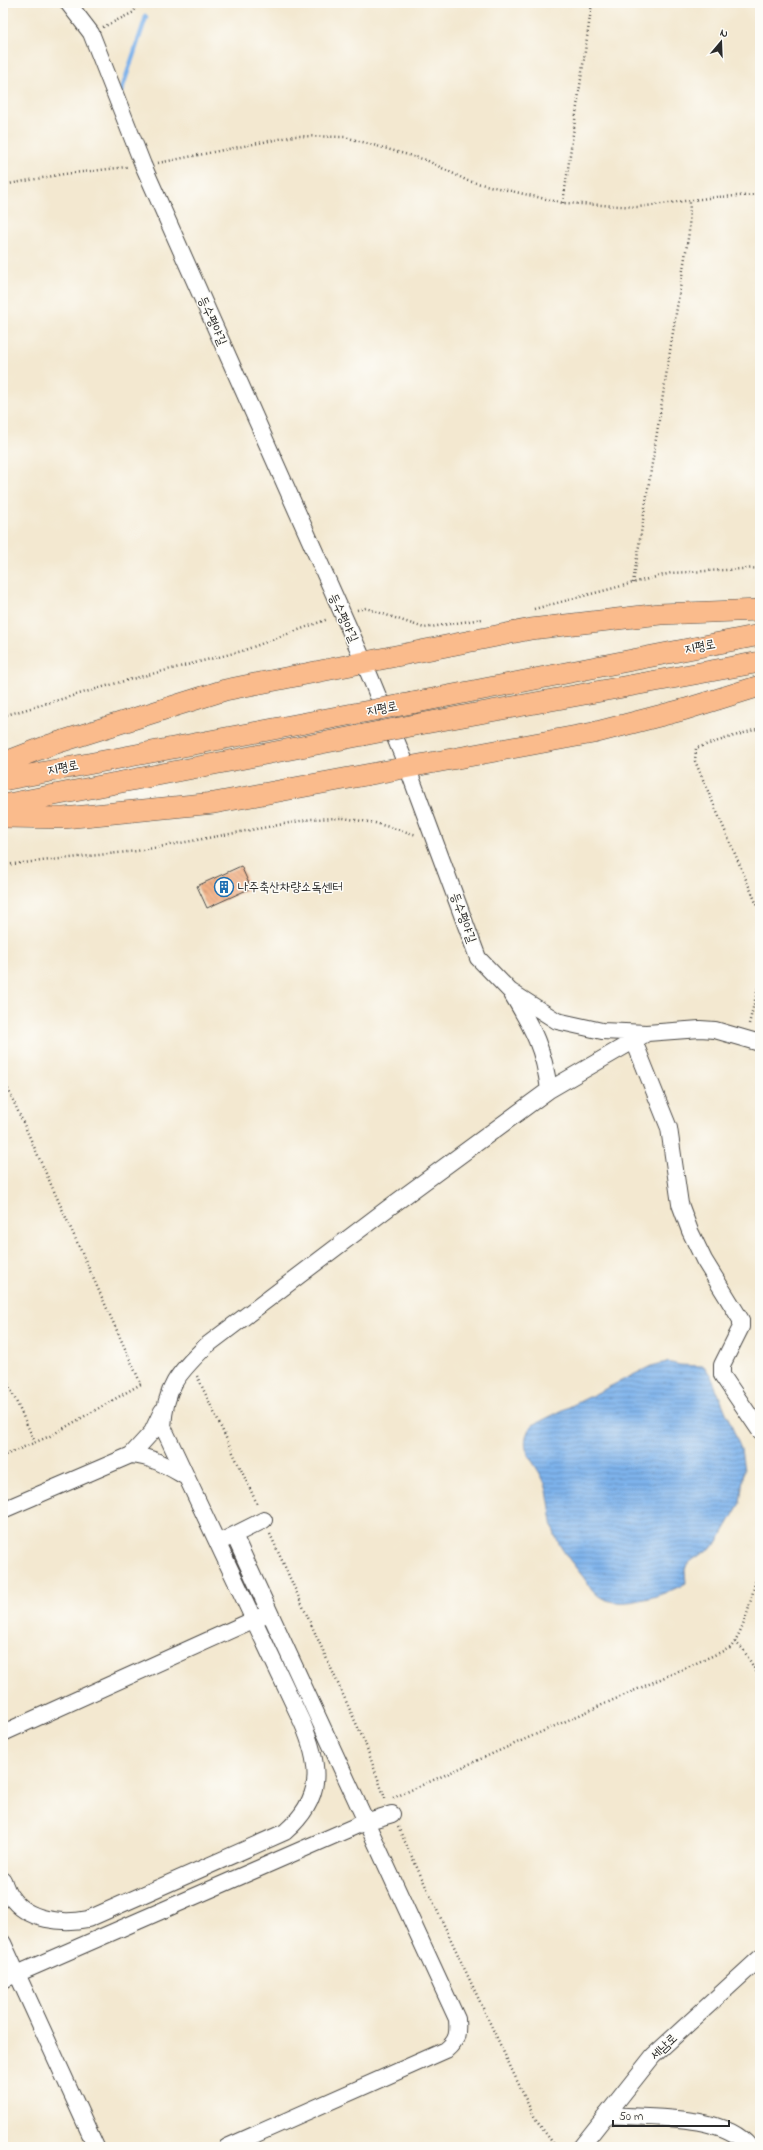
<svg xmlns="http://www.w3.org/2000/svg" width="763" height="2150" font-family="'Indie Flower','Poor Story',sans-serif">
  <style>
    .water { fill: url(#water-rules); stroke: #546e8b }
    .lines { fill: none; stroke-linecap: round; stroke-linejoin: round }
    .stream { stroke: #7db2eb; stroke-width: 4.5 }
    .building { fill: url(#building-back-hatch) }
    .minor-casing { stroke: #494744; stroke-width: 18 }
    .major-casing { stroke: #494744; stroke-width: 22 }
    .path { stroke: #494744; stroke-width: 2.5; stroke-dasharray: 1 3; stroke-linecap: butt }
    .minor { stroke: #fff; stroke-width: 16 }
    .major { stroke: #fabb8c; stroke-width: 21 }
    .major-bridge-casing { stroke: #494744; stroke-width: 22; stroke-linecap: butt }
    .major-bridge { stroke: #fabb8c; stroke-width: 21 }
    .labels { text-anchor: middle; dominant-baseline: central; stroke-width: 3; stroke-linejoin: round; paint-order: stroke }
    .street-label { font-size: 13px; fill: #2b2b2b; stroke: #fdfcf7 }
    .poi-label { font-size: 13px; fill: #2b2b2b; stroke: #fdfcf7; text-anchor: start }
  </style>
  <defs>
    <pattern id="water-rules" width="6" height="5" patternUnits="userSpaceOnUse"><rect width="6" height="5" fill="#7db2eb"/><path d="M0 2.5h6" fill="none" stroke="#6791bf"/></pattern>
    <pattern id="building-back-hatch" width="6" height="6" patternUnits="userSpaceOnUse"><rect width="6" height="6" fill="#f1b086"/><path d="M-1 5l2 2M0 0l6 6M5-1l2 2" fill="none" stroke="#c38f6e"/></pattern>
  </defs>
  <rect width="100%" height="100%" fill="#fdfcf7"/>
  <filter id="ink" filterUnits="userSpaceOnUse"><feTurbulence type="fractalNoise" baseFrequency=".025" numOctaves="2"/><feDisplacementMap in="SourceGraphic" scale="8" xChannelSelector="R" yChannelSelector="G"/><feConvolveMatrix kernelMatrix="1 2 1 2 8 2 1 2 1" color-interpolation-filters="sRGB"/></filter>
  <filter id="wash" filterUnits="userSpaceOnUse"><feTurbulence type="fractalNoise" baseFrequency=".012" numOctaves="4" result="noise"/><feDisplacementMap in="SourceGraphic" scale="16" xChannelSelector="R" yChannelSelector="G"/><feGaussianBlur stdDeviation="0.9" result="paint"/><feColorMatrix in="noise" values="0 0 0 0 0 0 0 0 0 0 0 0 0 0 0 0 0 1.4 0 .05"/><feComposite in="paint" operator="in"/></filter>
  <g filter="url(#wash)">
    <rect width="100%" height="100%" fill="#f3e8d0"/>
    <path class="water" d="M667,1362L680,1365L704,1366L711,1376L741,1449L744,1470L740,1503L717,1543L687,1564L685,1570L686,1583C667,1594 623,1610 602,1598C592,1593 587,1581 580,1573C570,1560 559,1548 554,1532C550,1516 550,1499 545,1484C537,1462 515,1450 531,1426L651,1366Z"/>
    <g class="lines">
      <path class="stream" d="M121,92L146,17L145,16"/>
    </g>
    <g id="blocks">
      <path class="building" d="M241,866L251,888L207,908L197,886Z"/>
    </g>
  </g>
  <g filter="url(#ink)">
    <use href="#blocks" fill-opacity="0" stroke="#494744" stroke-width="1"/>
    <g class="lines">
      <g class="minor-casing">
        <path id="minor" d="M68,3L91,33L143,165L364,662L408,769L478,958L510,991L557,1021L602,1031L647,1033L700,1029L715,1030L760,1043
          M512,994C533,1029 544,1049 549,1090
          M634,1041L669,1128L680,1204L690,1231L704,1260L741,1320V1327L722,1365V1375L760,1431
          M131,1455L152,1432L162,1411
          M3,1510L131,1455C153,1457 167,1466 186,1477
          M224,1540L264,1520
          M3,1733L262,1616
          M3,1880C5,1886 7,1892 11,1897C27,1921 63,1924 88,1919L285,1832C324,1798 321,1766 302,1722L163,1427C165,1386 179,1373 206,1346L387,1209L549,1090L647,1033
          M3,1943L96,2147
          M3,1980L365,1822L392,1814
          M606,2115C646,2118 723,2113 750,2147
          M227,2147L446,2050C458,2040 458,2033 457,2019L234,1535
          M581,2147L653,2056L760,1958"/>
      </g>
      <g class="major-casing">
        <path id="major" d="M412,703L760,635
          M420,724L760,662
          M3,763L50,745L225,690L531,629L660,614L760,610
          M3,780L353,714
          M3,805L363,735
          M3,817L64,818L214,803L593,733L686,709L760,686"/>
      </g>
      <path class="path" d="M103,27L134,12L138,3
        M158,163L294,136L345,137L426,160L468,181L563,203L638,207L716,197L760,195
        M3,185L64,174L127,167
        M563,203L592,3
        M633,583L689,232L690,200
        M534,609L671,573L760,568
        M357,610L366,608L424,628L482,619
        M3,716L124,681L242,651L328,619
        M760,728L696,748L695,761L760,912
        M3,865L137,851L311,819L343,818L375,823L417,835
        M749,1024L760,980
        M3,1078L141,1384L50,1436L3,1456
        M3,1373L35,1442
        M197,1376L258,1506
        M270,1534L365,1743L386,1801
        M735,1642L743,1649L760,1678
        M393,1798L730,1648C747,1630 754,1585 760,1561
        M398,1827L535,2119L556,2147"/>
      <use href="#minor" class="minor"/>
      <use href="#major" class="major"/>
      <g class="major-bridge-casing">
        <path id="major-bridge" d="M353,714L412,703
          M363,735L420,724"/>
      </g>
      <use href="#major-bridge" class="major-bridge"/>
    </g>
  </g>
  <defs>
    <g id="building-ring" transform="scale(1)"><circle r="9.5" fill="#fdfcf7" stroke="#1f6fb2" stroke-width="1.5"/><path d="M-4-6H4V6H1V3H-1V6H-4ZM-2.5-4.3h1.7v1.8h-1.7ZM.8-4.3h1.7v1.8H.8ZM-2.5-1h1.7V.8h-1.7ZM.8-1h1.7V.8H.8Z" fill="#1f6fb2"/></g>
  </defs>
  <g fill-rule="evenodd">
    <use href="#building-ring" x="224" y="887"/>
  </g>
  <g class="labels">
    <g class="street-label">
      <text transform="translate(212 321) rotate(66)">등수평야길</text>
      <text transform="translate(343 618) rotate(65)">등수평야길</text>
      <text transform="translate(700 647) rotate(-11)">지평로</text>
      <text transform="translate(382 709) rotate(-10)">지평로</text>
      <text transform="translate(63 768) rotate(-11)">지평로</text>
      <text transform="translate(463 918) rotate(70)">등수평야길</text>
      <text transform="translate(664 2047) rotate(-44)">세남로</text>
    </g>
    <g class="poi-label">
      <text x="238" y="887">나주축산차량소독센터</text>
    </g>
  </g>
  <rect width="763" height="2150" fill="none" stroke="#fdfcf7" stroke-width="16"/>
  <g transform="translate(721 42) rotate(19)" stroke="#fdfcf7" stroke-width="3" paint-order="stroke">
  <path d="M0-3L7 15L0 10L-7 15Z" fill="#2b2b2b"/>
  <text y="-6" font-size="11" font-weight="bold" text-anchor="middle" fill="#2b2b2b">N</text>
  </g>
  <path d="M613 2120v6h116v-6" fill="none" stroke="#2b2b2b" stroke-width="2"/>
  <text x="619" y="2120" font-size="12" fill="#2b2b2b" stroke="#fdfcf7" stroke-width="3" paint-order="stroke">50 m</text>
</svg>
